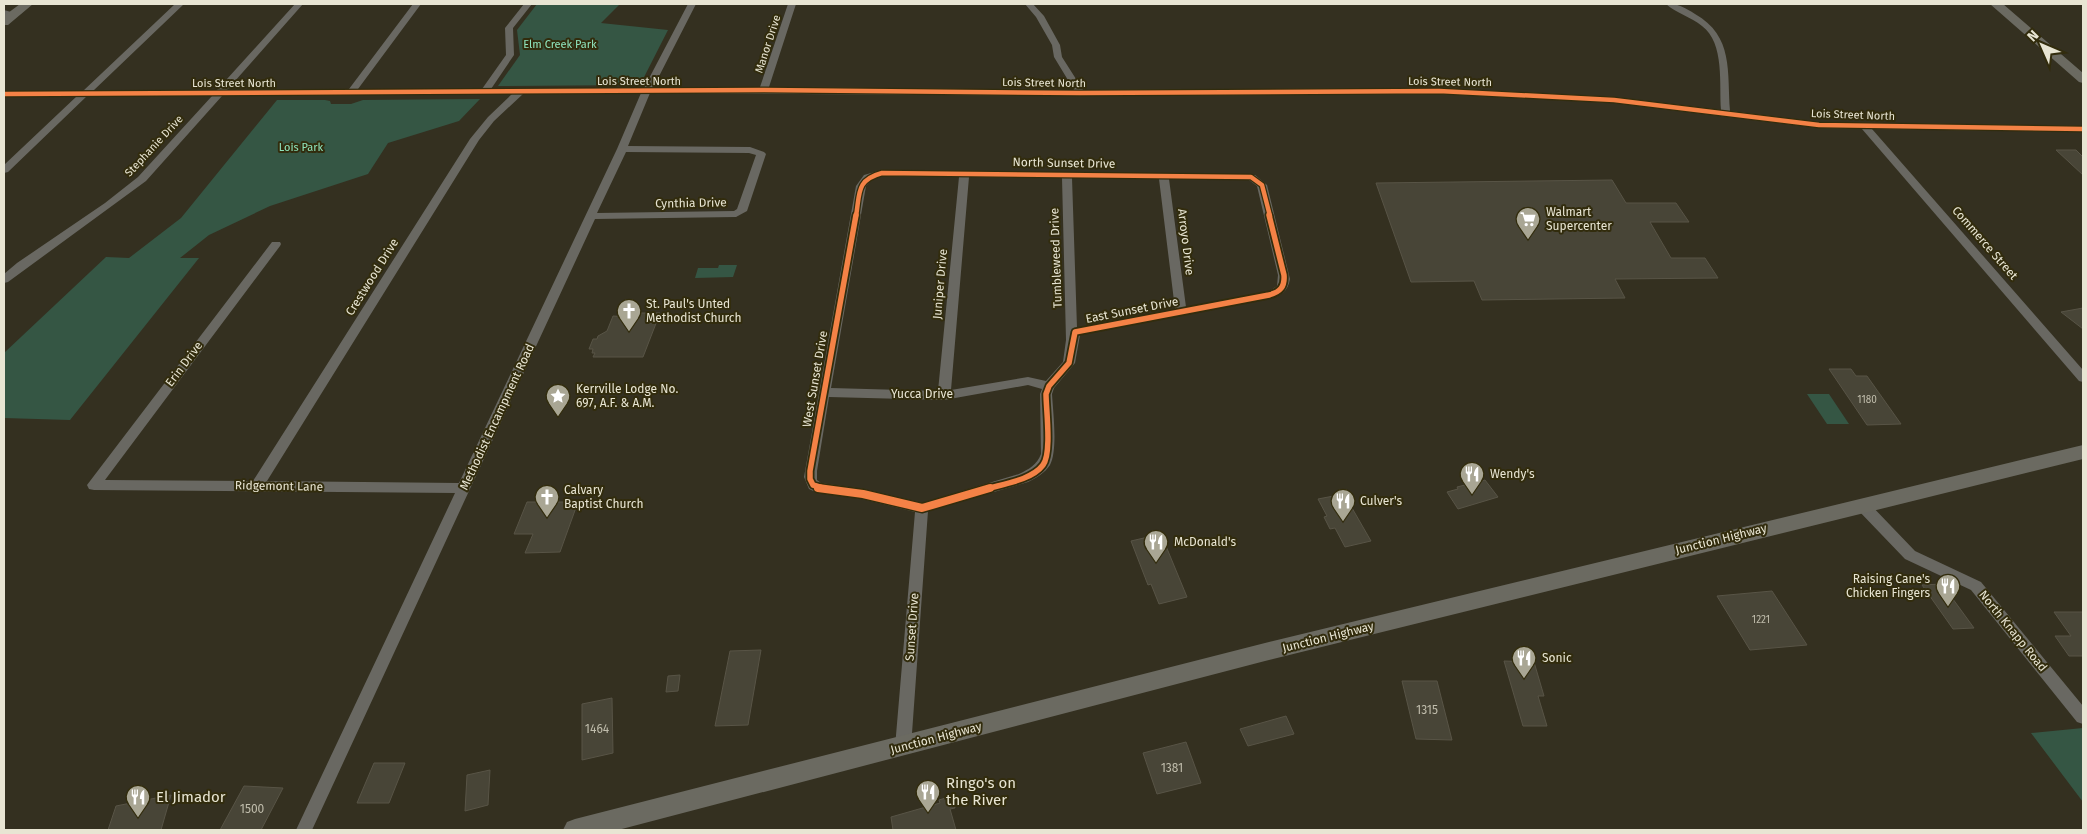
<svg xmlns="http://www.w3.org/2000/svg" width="2087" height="834" font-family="'Fira Sans',sans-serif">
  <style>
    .green { fill: #355644 }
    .building { fill: #484537; stroke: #585446 }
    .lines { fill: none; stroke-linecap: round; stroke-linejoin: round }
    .street { fill: #696862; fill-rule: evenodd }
    .secondary { fill: #6b6a61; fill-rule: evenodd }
    .cycleway-far2-casing { stroke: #322c0d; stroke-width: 7 }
    .cycleway-far1-casing { stroke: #322c0d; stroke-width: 9 }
    .cycleway-casing { stroke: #322c0d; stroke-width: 11 }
    .cycleway-far2 { stroke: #f48246; stroke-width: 4.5 }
    .cycleway-far1 { stroke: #f48246; stroke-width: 5.5 }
    .cycleway { stroke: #f48246; stroke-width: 8 }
    .labels { text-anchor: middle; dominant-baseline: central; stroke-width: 4; stroke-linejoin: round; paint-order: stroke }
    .number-label { font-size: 10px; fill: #c0bdac }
    .far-park-label { font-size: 11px; fill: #8ee4bd; stroke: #322c0d }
    .far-street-label { font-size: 11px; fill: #e8e5d3; stroke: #322c0d }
    .street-label { font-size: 12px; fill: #e8e5d3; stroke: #322c0d }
    .poi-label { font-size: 12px; fill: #e8e5d3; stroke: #322c0d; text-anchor: start }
    .near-number-label { font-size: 12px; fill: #c0bdac }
    .near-poi-label { font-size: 15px; fill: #e8e5d3; stroke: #322c0d; text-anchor: start }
  </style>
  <rect width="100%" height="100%" fill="#343020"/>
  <path class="green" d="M537,4H620L601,23L668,30L640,85L498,86L520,55L517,30Z
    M480,99L459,121L388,143L368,174L270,206L209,235L180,258H199L70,420L4,418V353L106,257L129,258L181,218L277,100H325L330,101L331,104H351L363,100Z
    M719,265H737L733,277L695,278L698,268H718Z
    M1807,394H1829L1849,424H1827Z
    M2083,728V802L2031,733Z"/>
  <path class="building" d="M2056,150H2076L2083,157V175Z
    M1612,180L1626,203H1676L1689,222H1650L1671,258H1705L1718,278L1615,279L1625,298L1482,300L1474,281L1411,282L1376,183Z
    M2083,308V329L2061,312Z
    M630,313H660L643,357H593L595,353H592L593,349H589L593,339H597L598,336L607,331L613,316L628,317Z
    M1829,369H1851L1856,376H1867L1901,424L1867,425Z
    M1485,480L1498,497L1458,509L1447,492L1458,489L1457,487Z
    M1344,494L1371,541L1345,547L1335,528L1330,529L1324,517L1327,516L1318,499Z
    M527,502H578L560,552L525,553L533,534H514Z
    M1161,534L1187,597L1159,604L1151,584L1148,585L1131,541Z
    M1942,584L1974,628L1953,629L1922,585Z
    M1772,591L1807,645L1750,650L1717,596Z
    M2054,612H2083V656H2069L2055,636H2071Z
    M761,650L748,725L715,726L730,651Z
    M1504,661L1534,662L1544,696H1538L1547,726H1523Z
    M680,675L678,691L666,692L668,676Z
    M1402,681H1437L1452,740L1416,739Z
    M612,698L613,753L582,760V704Z
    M1286,716L1294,734L1248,746L1240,729Z
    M1186,742L1201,783L1157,794L1143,753Z
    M374,763H405L389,803H357Z
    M490,770L488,805L465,811L467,775Z
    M244,786L283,788L261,830H220Z
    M171,795L161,830H108L116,806Z
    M952,796L955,808L950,809L956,830H893L891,817L940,803L939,800Z"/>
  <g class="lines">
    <path class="street" d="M175,4H184L93,91L217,90L295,4H303L227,90L349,89L413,4H421L358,89H482L506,55L505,28L524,4H532L513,28L514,55L491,89L644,88L688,4H696L653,88L760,87L788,4H796L769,87L1074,90L1054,57L1052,45L1036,17L1025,4H1033L1044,16L1060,45L1062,57L1083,90L1439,88L1614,97L1721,110C1719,85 1725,43 1702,26C1691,17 1676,13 1666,4C1677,3 1685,8 1695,14C1734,36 1727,72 1730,111L1819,122L2083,126V132L1872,129L2083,370V382L2079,381L1862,129L1819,128L1614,103L1439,94L1080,96L650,93L628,146L750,147L764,152L766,154L747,211L736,217L595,219L312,830H296L455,493L94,490L89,489L87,485L272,242H280L281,244L280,246L105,480L253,481L470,139L488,117L512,94L222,96L146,181L8,282L4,283V274L17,263L105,203L138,177L212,96H87L8,172L4,173V165L77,96L4,97V91H83ZM641,93L617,149L459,483L267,481L479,140L494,121L523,94ZM626,152L749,153L756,155L737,209L734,211L597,213Z
      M4,10L18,14L14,17L4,16Z
      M882,170L1255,175L1267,185L1290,279C1288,292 1280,296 1269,299L1080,335L1075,363L1054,388L1052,394C1053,412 1058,450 1050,465C1045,473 1036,478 1028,482L928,511L911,747L909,752L903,754L897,752L895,747L915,512L863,499L818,493L809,489L804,477L856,186L864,175ZM882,176L959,177L938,391L831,388L866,186L872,179ZM969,177L1062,178L1066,340L1063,362L1046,381L1028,377L951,390ZM1072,178L1159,179L1175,309L1077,328ZM1169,179L1249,180L1257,186L1278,275L1277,286L1268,292L1186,307ZM1028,385L1042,389L1040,394L1041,454C1037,465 1029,469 1019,474L922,503L863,489L821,483L817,480V471L829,397L944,400Z
      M1862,500L1867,501L1915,551L1981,582L2083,706V724L2077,722L1971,590L1905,559L1857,509L1855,505L1857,501Z"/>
    <path class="secondary" d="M20,4H33L8,25H4V16Z
      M1990,4H2003L2083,73V83L2079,82Z
      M2083,445V459L1265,661L618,830H563L567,822L575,819L1265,643Z"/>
    <g class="cycleway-far2-casing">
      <path id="cycleway-far2" d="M4,94L764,90L1080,93L1439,91L1614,100L1819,125L2083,129
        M856,216C860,193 856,180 882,173L1251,177L1262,185L1270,216"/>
    </g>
    <g class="cycleway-far1-casing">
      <path id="cycleway-far1" d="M826,489L813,485L810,479V471L856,215
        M986,489C1003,484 1032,480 1043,465C1052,453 1046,409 1046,394L1049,386L1069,363L1075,332L1269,295C1280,292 1285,287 1284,275L1269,215"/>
    </g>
    <g class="cycleway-casing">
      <path id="cycleway" d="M818,488L863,494L922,508L990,488"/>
    </g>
    <use href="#cycleway-far2" class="cycleway-far2"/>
    <use href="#cycleway-far1" class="cycleway-far1"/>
    <use href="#cycleway" class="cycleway"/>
  </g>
  <defs>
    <g id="supermarket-pin" transform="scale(1.25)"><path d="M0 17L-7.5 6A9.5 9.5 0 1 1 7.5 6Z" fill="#a9a694" stroke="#322c0d"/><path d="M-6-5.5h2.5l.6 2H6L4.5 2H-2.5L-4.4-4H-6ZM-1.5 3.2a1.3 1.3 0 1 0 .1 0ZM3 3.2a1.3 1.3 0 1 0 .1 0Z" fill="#fff"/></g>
    <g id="church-pin" transform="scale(1.25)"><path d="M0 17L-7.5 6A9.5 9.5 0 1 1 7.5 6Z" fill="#a9a694" stroke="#322c0d"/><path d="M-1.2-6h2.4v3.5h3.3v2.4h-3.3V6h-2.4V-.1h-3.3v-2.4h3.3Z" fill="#fff"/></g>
    <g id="sight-pin" transform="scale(1.25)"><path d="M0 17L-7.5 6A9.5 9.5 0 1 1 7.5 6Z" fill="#a9a694" stroke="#322c0d"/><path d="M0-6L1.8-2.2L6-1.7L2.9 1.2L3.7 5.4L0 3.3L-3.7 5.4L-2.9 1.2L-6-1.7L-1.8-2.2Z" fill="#fff"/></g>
    <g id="restaurant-pin" transform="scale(1.25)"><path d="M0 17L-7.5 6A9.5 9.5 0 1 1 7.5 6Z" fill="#a9a694" stroke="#322c0d"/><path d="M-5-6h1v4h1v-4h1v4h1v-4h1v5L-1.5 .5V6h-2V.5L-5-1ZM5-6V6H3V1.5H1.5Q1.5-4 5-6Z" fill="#fff"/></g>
  </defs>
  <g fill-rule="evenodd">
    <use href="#supermarket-pin" x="1528" y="219"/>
    <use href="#church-pin" x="629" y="311"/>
    <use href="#sight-pin" x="558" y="396"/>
    <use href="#restaurant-pin" x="1472" y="474"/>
    <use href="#church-pin" x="547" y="497"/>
    <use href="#restaurant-pin" x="1343" y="501"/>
    <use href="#restaurant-pin" x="1156" y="542"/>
    <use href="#restaurant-pin" x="1948" y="586"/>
    <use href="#restaurant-pin" x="1524" y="658"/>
    <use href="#restaurant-pin" x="928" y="792"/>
    <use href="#restaurant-pin" x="138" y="797"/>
  </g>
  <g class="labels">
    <g class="number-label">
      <text x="1867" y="400">1180</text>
      <text x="1761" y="620">1221</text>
    </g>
    <g class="far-park-label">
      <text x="560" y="44">Elm Creek Park</text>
      <text x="301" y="147">Lois Park</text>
    </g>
    <g class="far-street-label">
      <text transform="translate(768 44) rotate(-72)">Manor Drive</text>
      <text x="639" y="81">Lois Street North</text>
      <text transform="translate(1450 82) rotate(1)">Lois Street North</text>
      <text x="234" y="83">Lois Street North</text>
      <text transform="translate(1044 83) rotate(1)">Lois Street North</text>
      <text transform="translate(1853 115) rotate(2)">Lois Street North</text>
      <text transform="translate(154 146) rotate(-47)">Stephanie Drive</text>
    </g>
    <g class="street-label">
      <text transform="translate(1064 163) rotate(1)">North Sunset Drive</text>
      <text transform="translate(691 203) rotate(-1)">Cynthia Drive</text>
      <text transform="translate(1186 242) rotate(83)">Arroyo Drive</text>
      <text transform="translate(1985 243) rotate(49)">Commerce Street</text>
      <text transform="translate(1056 258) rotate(-92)">Tumbleweed Drive</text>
      <text transform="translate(372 277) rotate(-58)">Crestwood Drive</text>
      <text transform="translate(940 284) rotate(-85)">Juniper Drive</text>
      <text transform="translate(1132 310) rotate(-11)">East Sunset Drive</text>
      <text transform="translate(184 364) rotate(-53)">Erin Drive</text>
      <text transform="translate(815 379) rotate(-80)">West Sunset Drive</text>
      <text x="922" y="394">Yucca Drive</text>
      <text transform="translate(497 417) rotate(-65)">Methodist Encampment Road</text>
      <text transform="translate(279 486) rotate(1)">Ridgemont Lane</text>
      <text transform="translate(1721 539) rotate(-14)">Junction Highway</text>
      <text transform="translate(912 627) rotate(-86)">Sunset Drive</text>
      <text transform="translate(2013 631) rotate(51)">North Knapp Road</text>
      <text transform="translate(1328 637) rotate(-14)">Junction Highway</text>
      <text transform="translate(936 738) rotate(-15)">Junction Highway</text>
    </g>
    <g class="poi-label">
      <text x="1546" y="212">Walmart<tspan x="1546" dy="14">Supercenter</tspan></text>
      <text x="646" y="304">St. Paul's Unted<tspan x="646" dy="14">Methodist Church</tspan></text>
      <text x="576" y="389">Kerrville Lodge No.<tspan x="576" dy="14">697, A.F. &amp; A.M.</tspan></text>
      <text x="1490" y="474">Wendy's</text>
      <text x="564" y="490">Calvary<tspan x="564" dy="14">Baptist Church</tspan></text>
      <text x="1360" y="501">Culver's</text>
      <text x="1174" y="542">McDonald's</text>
      <text x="1930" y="579" text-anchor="end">Raising Cane's<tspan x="1930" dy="14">Chicken Fingers</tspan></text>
      <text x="1542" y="658">Sonic</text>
    </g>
    <g class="near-number-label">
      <text x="1427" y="710">1315</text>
      <text x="597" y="729">1464</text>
      <text x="1172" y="768">1381</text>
      <text x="252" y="809">1500</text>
    </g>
    <g class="near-poi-label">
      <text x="946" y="783">Ringo's on<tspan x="946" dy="17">the River</tspan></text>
      <text x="156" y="797">El Jimador</text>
    </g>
  </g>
  <rect width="2087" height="834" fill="none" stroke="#e8e5d3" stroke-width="10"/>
  <g transform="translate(2042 45) rotate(315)" stroke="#322c0d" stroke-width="4" paint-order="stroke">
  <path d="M0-4L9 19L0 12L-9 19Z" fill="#e8e5d3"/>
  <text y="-8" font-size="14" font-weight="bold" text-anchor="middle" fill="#e8e5d3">N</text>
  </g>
</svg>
